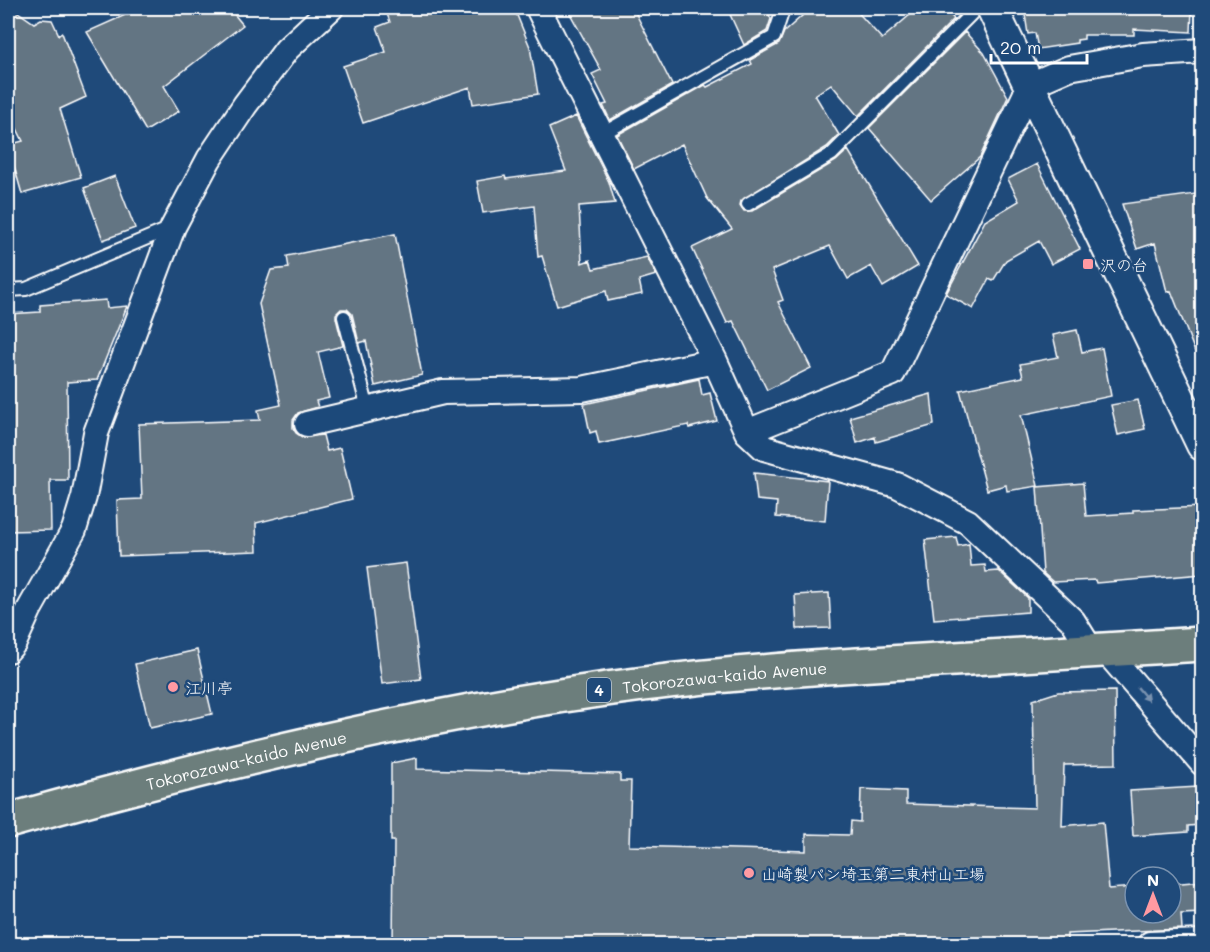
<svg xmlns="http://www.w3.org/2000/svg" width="1210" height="952" font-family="Mali,'Klee One',sans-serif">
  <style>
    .building { fill: #637483; stroke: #fff; stroke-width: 1.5 }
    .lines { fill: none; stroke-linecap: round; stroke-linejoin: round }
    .service-casing { stroke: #fff; stroke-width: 16 }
    .minor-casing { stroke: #fff; stroke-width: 28 }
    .tertiary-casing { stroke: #fff; stroke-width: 34 }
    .primary-casing { stroke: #fff; stroke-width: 38 }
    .service { stroke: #1f4a7a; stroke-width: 12 }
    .minor { stroke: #1f4a7a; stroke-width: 24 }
    .tertiary { stroke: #1f4a7a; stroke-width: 30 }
    .primary { stroke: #6c7e7c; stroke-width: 33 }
    .oneway { fill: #7992af }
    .poi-dot { fill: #ff9aa2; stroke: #1f4a7a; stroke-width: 2 }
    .labels { text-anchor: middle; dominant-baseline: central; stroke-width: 5; stroke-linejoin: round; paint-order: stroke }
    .shield { fill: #1f4a7a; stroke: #bcc9d7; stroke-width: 1.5 }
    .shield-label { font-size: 15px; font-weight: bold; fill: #fff }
    .poi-label { font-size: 16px; fill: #fff; stroke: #1f4a7a; text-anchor: start }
    .street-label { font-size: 16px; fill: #fff; stroke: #1f4a7a }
  </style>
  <rect width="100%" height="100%" fill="#1f4a7a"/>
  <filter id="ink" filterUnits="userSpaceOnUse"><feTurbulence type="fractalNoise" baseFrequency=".0167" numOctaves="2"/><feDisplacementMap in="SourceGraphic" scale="12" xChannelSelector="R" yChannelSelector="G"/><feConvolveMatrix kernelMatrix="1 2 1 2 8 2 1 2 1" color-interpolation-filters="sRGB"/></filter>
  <g filter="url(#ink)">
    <path class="building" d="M8,8H12L34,23L41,19L52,20L59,35L62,33L86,97L60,109L81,177L22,194L8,145L23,141L8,110Z
      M141,8H229L243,25L164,86L179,111L146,131L87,32Z
      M385,8H514L530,47L538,94L473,104L470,87L363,123L343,66L386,52L377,27L390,22Z
      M567,8H633L672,85L610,120L603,105L607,104L592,74L601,70Z
      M727,8H766L771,19L767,31L744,45Z
      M811,8H854L882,39L918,8H944L954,19L858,116L831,84L815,95L839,135L827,147L741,201L740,205L744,211H752L836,161L848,150L918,266L883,287L871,266L848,279L830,246L772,270L783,300L778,302L811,368L767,390L733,321L727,323L692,248L732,229L707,198L682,144L634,169L617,135L705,85L707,87L752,64L750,60L779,44L784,32Z
      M1024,8H1192L1191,32L1134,29V35H1084V39L1077,40V43L1038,49L1035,33L1028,34Z
      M965,32L984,53L1008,97L980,157L931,200L869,128Z
      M576,116L609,182L615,203L579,206L582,263L590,260L593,269L647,257L656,275L639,280L642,294L608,301L606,291L557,306L542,256L538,257L534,206L483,213L477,181L505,176L506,179L566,171L549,128Z
      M1037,164L1080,249L1051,264L1039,241L1006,260L993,281L989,279L973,309L946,294L985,221L1019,201L1008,179Z
      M115,176L135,228L103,240L84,188Z
      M1203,193V367H1201L1171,291L1167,292L1155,243L1137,249L1122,204Z
      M395,234L422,375L375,386L366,341L359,343L352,314L347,309H341L336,314V318L343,346L318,352L329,398L316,401L318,407L298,413L293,420V428L296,433L302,437L323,435L327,451L340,448L352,499L256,523L257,551L119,556L117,500L142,499L139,424L260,420L258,410L281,405L259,304L271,270L289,268L287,256Z
      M106,300L107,308L127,306L97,380L67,382L68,480H50L51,530L8,531V314L40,312V305Z
      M1077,330L1082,352L1102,348L1111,396L1021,415L1038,486L1007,491L1006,485L987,490L960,390L1023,377L1020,364L1058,357L1053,335Z
      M699,379L702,395L710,393L717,421L689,428L688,425L599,444L596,431L590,433L584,404Z
      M931,394L934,425L876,442L875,437L857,443L850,417Z
      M1138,400L1145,429L1118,435L1111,405Z
      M754,473L828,481L825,521L776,517L777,502L757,500Z
      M1083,483L1086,516L1133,513V510L1203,507V574L1096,583L1095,580L1053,582L1043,573L1037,487Z
      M956,537L958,546L969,544L971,566L985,565L986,572L999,571L1028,598V612L934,619L925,540Z
      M406,563L421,679L382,684L367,568Z
      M829,593L831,628L797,629L795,595Z
      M197,650L212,714L150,728L135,664Z
      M1115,691L1116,764L1064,765L1062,826L1103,822L1109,889L1135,887V913H1171V884L1203,881V913L1181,914L1182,929L1067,934V945H393L394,841H391V763L417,758V769L620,774V781H631L629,846L806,851V834L850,835L851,821L860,822L861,789L906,791V804L1035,808L1033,700L1058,692Z
      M1198,787L1200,825L1188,826V832L1133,836L1130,791Z"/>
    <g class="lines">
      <g class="service-casing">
        <path id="service" d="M602,134L774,37L783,10L782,8
          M748,204L832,154L977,8
          M8,290L26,289L171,228
          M344,317L368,409"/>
      </g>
      <g class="minor-casing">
        <path id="minor" d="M538,8L715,361L747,432L764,448L897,485L968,522L1073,621L1091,650
          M307,424L443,392L582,389L715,361
          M747,432L893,373L1030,85L1069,68L1143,55L1202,51
          M8,650L14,643L29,610L74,530L84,497L96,433L173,227L209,159L245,105L287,49L331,8
          M1105,650L1202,763
          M1150,944L1202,942"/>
      </g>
      <g class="tertiary-casing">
        <path id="tertiary" d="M992,8L1202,445"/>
      </g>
      <g class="primary-casing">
        <g id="primary">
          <path id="s1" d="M8,821C216,763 429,711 644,684C730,673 818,667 905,662C1004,656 1103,650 1202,644"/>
        </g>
      </g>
      <use href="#service" class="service"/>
      <use href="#minor" class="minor"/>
      <use href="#tertiary" class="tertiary"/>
      <use href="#primary" class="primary"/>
    </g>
    <defs><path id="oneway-solid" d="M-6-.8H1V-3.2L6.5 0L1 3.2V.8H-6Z" transform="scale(1.5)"/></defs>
    <use class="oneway" href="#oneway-solid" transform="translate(1143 694) rotate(50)"/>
  </g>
  <g class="poi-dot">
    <rect x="1082" y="258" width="12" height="12" rx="3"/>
    <circle cx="173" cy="687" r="6"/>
    <circle cx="749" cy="873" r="6"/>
  </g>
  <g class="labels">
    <rect class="shield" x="587" y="678" width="24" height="24" rx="4.5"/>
    <g class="shield-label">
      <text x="599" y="690">4</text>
    </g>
    <g class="poi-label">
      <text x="1100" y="264">沢の台</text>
      <text x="185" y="687">江川亭</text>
      <text x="761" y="873">山崎製パン埼玉第二東村山工場</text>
    </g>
    <g class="street-label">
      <text stroke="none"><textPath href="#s1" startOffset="732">Tokorozawa-kaido Avenue</textPath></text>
      <text stroke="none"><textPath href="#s1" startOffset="246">Tokorozawa-kaido Avenue</textPath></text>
    </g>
  </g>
  <rect width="1210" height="952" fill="none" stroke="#1f4a7a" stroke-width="30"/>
  <rect x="15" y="15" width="1180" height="922" fill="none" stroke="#fff" stroke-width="2" filter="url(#ink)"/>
  <g transform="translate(1153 895)"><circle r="28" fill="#1f4a7a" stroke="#7992af" stroke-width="1.5"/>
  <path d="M0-4.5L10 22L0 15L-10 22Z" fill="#ff9aa2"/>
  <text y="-9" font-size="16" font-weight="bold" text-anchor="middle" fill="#ffffff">N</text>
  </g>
  <path d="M991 54v9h96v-9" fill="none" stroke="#ffffff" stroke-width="3"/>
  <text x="1000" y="54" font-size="18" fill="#ffffff" stroke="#1f4a7a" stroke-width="4.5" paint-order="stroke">20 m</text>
</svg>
